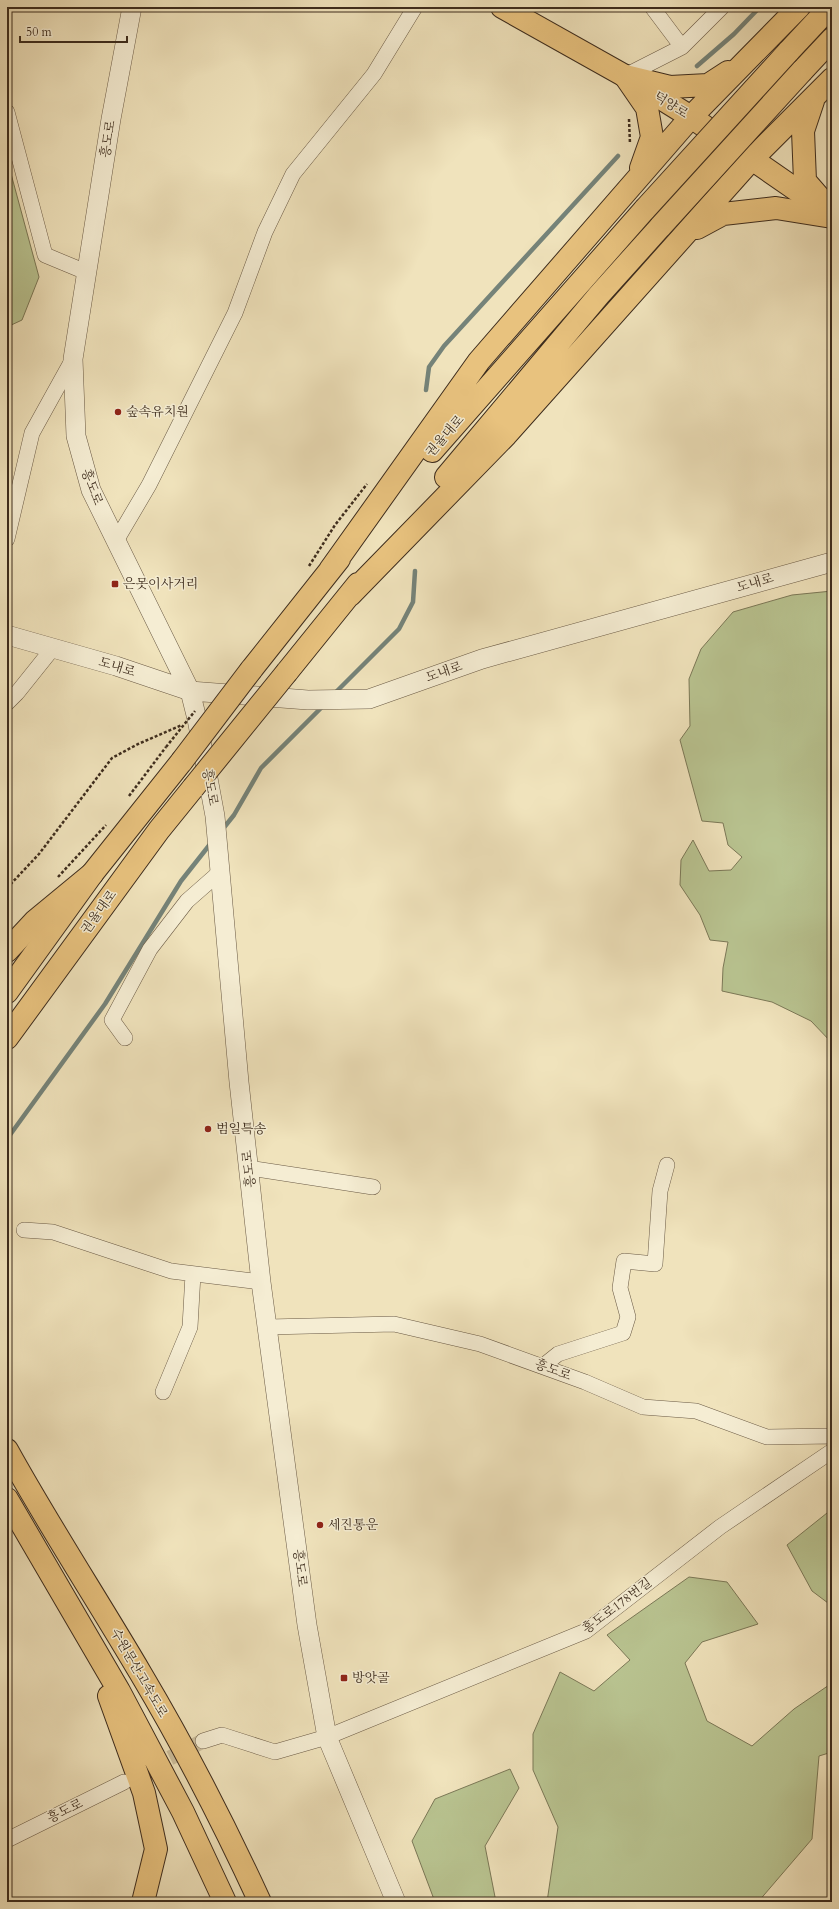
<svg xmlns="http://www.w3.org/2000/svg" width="839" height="1909" font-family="Cardo,'Noto Serif KR',serif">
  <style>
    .green { fill: #b9c491; stroke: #7b7857 }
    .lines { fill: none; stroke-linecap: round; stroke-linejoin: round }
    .stream { stroke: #758379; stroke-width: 4.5 }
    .minor-tunnel { stroke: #ccbe9c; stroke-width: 15; stroke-dasharray: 15 8; stroke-linecap: butt }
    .minor-casing { stroke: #6a5a45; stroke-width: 16 }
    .tertiary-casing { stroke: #6a5a45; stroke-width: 20 }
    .primary-casing { stroke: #3d2c1d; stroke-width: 24 }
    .trunk-casing { stroke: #3d2c1d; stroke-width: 24 }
    .motorway-casing { stroke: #3d2c1d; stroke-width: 24 }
    .path { stroke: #3d2c1d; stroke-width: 2.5; stroke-dasharray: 3 2; stroke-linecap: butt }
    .minor { stroke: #f5edd3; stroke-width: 15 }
    .tertiary { stroke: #f5edd3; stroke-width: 19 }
    .primary { stroke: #e8c27e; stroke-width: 22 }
    .trunk { stroke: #e8c27e; stroke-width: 22 }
    .motorway { stroke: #e8c27e; stroke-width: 22 }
    .trunk-bridge-casing { stroke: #3d2c1d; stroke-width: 24; stroke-linecap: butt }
    .path-bridge { stroke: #3d2c1d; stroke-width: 2.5; stroke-dasharray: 3 2; stroke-linecap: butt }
    .trunk-bridge { stroke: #e8c27e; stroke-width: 22 }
    .poi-dot { fill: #8f2418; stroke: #f5edd3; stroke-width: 1.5 }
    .labels { text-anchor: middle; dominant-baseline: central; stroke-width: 3; stroke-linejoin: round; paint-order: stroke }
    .street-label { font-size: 13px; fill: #3d2c1d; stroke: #f5edd3 }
    .poi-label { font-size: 13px; fill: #3d2c1d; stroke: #f5edd3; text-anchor: start }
  </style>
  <rect width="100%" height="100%" fill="#f0e3bc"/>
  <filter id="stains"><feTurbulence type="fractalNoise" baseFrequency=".005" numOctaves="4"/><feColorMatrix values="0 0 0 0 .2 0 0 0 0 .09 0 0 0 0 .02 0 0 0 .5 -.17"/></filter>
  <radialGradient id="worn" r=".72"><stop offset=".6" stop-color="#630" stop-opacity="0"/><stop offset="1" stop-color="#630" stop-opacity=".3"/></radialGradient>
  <path class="green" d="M7,159L39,277L22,320L7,327Z
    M832,591V1043L811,1021L772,1002L722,991L723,968L728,942L710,940L700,915L680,885L681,860L693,840L709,871L731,870L742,857L728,845L723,823L702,821L680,740L690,726L689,679L701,649L733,612L792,595Z
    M832,1509V1606L812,1591L787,1545Z
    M689,1577L727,1582L758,1624L702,1642L685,1663L707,1721L752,1746L794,1709L832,1683V1752L819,1756L812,1839L758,1902H547L558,1827L533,1770V1734L560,1672L594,1691L630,1660L607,1635Z
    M510,1769L519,1788L485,1846L496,1902H435L412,1841L435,1799Z"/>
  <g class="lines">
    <path class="stream" d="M697,66L734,34L760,7
      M426,390L429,367L444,346L618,156
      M335,693L399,629L413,602L415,571
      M222,830L234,815L261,768L323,706
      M7,1139L105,1004L181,881L211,843"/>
    <path class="minor-tunnel" d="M129,1779L203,1741"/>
    <g class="minor-casing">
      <path id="minor" d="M652,7L682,47
        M625,76L682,47L722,7
        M7,112L45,255L86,272
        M7,539L32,433L73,359
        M116,541L149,485L235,313L265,232L293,174L374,74L415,7
        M7,703L17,693L53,648
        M125,1038L112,1020L150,949L187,901L220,872
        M249,1168L373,1187
        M24,1230L53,1232L171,1271L261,1282
        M268,1327L394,1324L480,1344L585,1382L643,1407L696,1411L767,1437L832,1436
        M543,1366L558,1354L623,1333L628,1317L620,1288L624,1261L655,1264L660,1191L667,1165
        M163,1392L190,1327L193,1274
        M203,1741L222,1735L275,1752L327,1737L586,1631L720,1527L832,1451
        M7,1840L124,1782"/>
    </g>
    <g class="tertiary-casing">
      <path id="tertiary" d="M132,7L111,119L73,359L76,436L91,490L190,691L197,719L215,816L239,1082L261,1282L307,1625L327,1737L396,1902
        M7,635L116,666L190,691L308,700L369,699L482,659L832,562"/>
    </g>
    <g class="primary-casing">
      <path id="primary" d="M502,7L625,76L691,117L824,209"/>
    </g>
    <g class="trunk-casing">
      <path id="trunk" d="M788,52L830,7
        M802,71L832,39
        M625,76L670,87L708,85L728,72
        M625,76L647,108L652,137L641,168
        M813,101L803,131L805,181L832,212
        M697,228L723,214L776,208L832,217
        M432,451L645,209
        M446,477L599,295L661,226
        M330,570L479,361L691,117L799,7
        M350,595L506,435L752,159L832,79
        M251,670L339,559
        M287,672L358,584
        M7,992L92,874L182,761
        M7,1038L159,830L193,788"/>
    </g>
    <g class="motorway-casing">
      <path id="motorway" d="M7,951L35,921L92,874
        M7,1450C49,1526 97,1599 141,1674C185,1748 224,1824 260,1902
        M7,1499L119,1691L183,1812L225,1902
        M109,1696L144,1793L156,1849L143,1902"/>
    </g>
    <path class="path" d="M629,119L630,144
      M309,566L335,525L367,484
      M129,796L166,747
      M58,877L106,825
      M7,888L39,854L112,758L138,744L182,725"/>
    <use href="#minor" class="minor"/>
    <use href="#tertiary" class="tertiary"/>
    <use href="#primary" class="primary"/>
    <use href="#trunk" class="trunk"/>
    <use href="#motorway" class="motorway"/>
    <g class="trunk-bridge-casing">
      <path id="trunk-bridge" d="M645,209L788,52
        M661,226L802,71
        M182,761L251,670
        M193,788L287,672"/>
    </g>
    <path class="path-bridge" d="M166,747L195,711"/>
    <use href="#trunk-bridge" class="trunk-bridge"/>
  </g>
  <g class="poi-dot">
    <circle cx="118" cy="412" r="4"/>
    <rect x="111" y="580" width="8" height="8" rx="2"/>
    <circle cx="208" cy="1129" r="4"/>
    <circle cx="320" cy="1525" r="4"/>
    <rect x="340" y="1674" width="8" height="8" rx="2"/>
  </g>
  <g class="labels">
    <g class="street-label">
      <text transform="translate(671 105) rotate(32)">덕양로</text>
      <text transform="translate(108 139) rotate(-81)">흥도로</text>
      <text transform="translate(445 436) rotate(-49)">권율대로</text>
      <text transform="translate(92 487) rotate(69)">흥도로</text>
      <text transform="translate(755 583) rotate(-16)">도내로</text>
      <text transform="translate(117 667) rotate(17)">도내로</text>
      <text transform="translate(444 672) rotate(-19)">도내로</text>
      <text transform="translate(210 787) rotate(80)">흥도로</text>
      <text transform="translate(99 912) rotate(-54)">권율대로</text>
      <text transform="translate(249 1169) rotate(-96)">흥도로</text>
      <text transform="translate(553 1370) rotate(20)">흥도로</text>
      <text transform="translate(300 1568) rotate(83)">흥도로</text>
      <text transform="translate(617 1606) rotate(-37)">흥도로178번길</text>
      <text transform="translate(139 1673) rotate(60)">수원문산고속도로</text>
      <text transform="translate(65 1811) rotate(-26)">흥도로</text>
    </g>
    <g class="poi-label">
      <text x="126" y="412">숲속유치원</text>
      <text x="123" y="584">은못이사거리</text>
      <text x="216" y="1129">범일특송</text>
      <text x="328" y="1525">세진통운</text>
      <text x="352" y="1678">방앗골</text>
    </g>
  </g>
  <rect width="839" height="1909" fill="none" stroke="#f0e3bc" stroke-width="24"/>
  <rect x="8" y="8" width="823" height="1893" fill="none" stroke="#3d2c1d" stroke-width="2"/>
  <rect x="12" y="12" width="815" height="1885" fill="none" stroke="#3d2c1d"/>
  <path d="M20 36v6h107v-6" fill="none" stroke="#3d2c1d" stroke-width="2"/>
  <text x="26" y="36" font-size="12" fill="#3d2c1d" stroke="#f5edd3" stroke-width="3" paint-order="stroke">50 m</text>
  <rect width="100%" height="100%" filter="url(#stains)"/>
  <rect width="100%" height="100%" fill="url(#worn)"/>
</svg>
